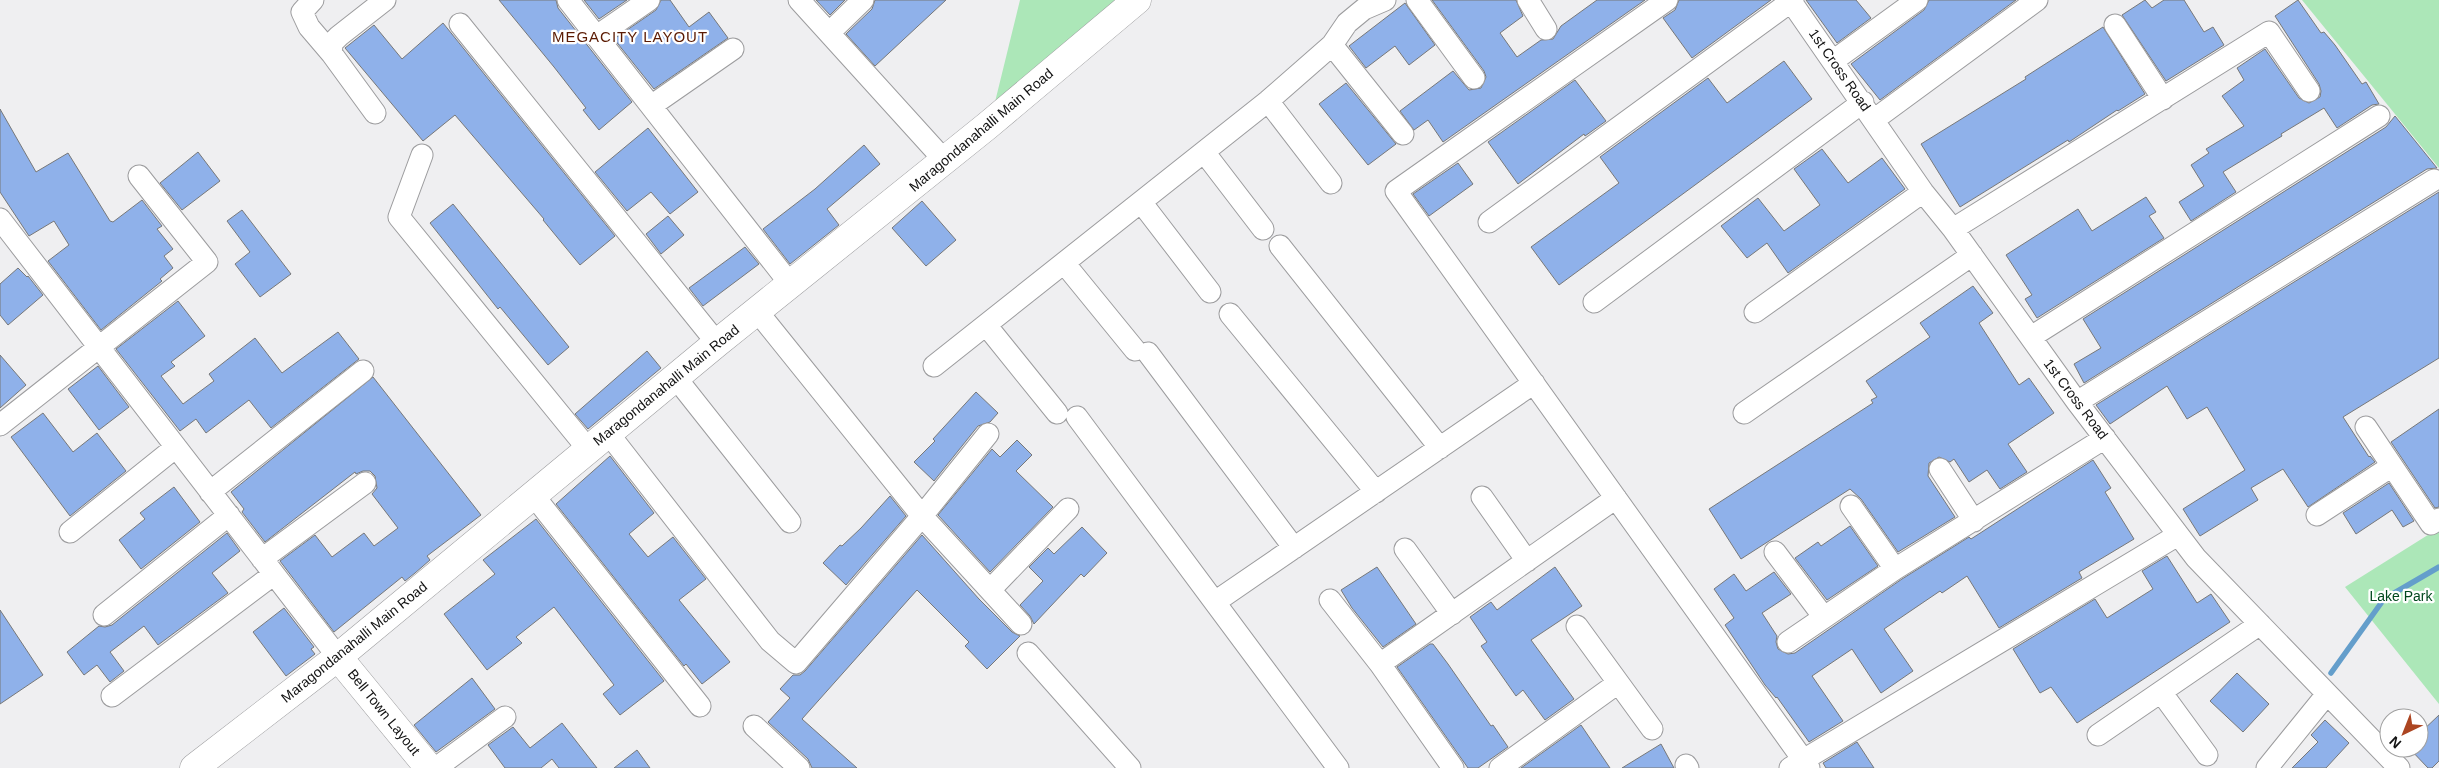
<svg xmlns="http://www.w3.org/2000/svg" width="2439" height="768" font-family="Arial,sans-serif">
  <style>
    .green { fill: #ace7b8 }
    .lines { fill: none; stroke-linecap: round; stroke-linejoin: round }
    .stream { stroke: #649ecb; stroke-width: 5.5 }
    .building { fill: #8fb1ea; stroke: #777879 }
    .street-casing { stroke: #9c9c9e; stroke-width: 23 }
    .secondary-casing { stroke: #9c9c9e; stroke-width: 29 }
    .street { stroke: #fff; stroke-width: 21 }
    .secondary { stroke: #fff; stroke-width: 28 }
    .labels { text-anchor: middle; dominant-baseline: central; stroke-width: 4.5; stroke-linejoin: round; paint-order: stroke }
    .street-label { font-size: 14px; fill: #121212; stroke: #fff }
    .park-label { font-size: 14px; fill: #00471d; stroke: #fff }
    .neighbourhood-label { font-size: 15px; letter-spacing: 1px; fill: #5b1b03; stroke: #fff }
  </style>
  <rect width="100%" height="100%" fill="#efeff1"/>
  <path class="green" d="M1020,0H1122L995,102Z
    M2302,0H2439V168Z
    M2439,528V704L2345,587Z"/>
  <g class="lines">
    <path class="stream" d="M2331,673L2384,599L2439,567"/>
  </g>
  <path class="building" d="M499,0H556L558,8L632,102L599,130L583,110L586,108L554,67Z
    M584,0H627L599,19Z
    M661,0H670L689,27L709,12L728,38L654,89L614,39L656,10Z
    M816,0H845L830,15Z
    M875,0H946L875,66L846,34L872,9Z
    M1432,0H1516L1523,16L1500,33L1517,57L1541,40L1553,39L1561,26L1597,0H1645L1443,142L1428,120L1414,130L1400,111L1453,71L1469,90L1481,88L1486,77L1484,71Z
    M1679,0H1771L1692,58L1663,18L1675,10Z
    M1806,0H1856L1871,18L1837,43Z
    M1929,0H2016L1880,100L1851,64L1924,10Z
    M2145,0L2152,8L2164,0H2184L2204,32L2213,27L2224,45L2166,81L2122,15Z
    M2298,0L2321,33L2324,32L2335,45L2362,84L2366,82L2379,104L2372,105L2337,128L2324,108L2281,134L2282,136L2223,172L2236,192L2191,221L2179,202L2204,186L2191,165L2209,153L2206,149L2244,126L2222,96L2244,80L2237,68L2265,49L2299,98L2309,103L2320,97L2321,91L2319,84L2275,16Z
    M1405,3L1435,45L1409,65L1395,46L1366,68L1349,46Z
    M443,23L615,236L580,265L543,220L544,219L455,115L423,141L345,48L374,25L402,59Z
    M2103,27L2145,94L2118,111L2117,110L2069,142L2068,140L1960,207L1921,144L2026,79L2025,77Z
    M1784,61L1812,99L1559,285L1531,247L1619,183L1600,157L1708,78L1727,103Z
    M1575,80L1606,121L1585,136L1584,134L1518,184L1488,142Z
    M1346,83L1396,144L1368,165L1319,104Z
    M0,109L36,172L68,153L110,221L113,222L142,200L162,226L157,229L173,249L164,256L173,268L160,279L162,281L101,330L48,261L69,245L54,221L29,236L0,192Z
    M2395,116L2437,168L2427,169L2084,383L2074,364L2101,348L2083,319L2386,127Z
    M648,128L698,192L670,214L651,192L627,211L595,172Z
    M864,145L880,164L827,209L839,225L790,264L763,229L815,189Z
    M1822,149L1848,183L1882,158L1905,189L1788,273L1767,243L1747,258L1721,226L1758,198L1784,231L1820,205L1794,169Z
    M198,152L220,181L182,210L160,183Z
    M1458,163L1473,184L1429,216L1413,194Z
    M2439,192V358L2343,417L2369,457L2370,456L2375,462L2308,507L2283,469L2251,488L2258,500L2200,536L2183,509L2245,470L2207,407L2187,419L2167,386L2110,424L2096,405Z
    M2146,197L2156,212L2149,216L2164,238L2037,318L2025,299L2032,295L2006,255L2078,209L2092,231Z
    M922,201L956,240L926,266L892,228Z
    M453,204L569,347L548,365L500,307L498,309L430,223Z
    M242,210L291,274L260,297L235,264L250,252L227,221Z
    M668,216L684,235L661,254L646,234Z
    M745,247L759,264L703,306L689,288Z
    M18,268L27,277L28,276L43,295L8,325L0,315V284Z
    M1973,286L1993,313L1979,323L2019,385L2029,378L2054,413L2008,444L2027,472L2000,489L1987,470L1969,482L1954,459L1950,462L1939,457L1929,463L1928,476L1955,517L1898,552L1861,499L1850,489L1741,559L1709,509L1873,403L1871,400L1877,397L1866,381L1930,337L1920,323Z
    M178,301L205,336L171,362L175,366L161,376L183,404L214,381L209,374L255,338L282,373L338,332L359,359L271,428L249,400L206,433L196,419L180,431L116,349Z
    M647,351L661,368L588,429L575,414Z
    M0,355L26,385L0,408Z
    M98,366L129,407L99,430L68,389Z
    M373,377L481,515L427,556L430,560L415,573L405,581L402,577L334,632L280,561L315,535L332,557L364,533L374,546L398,528L372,494L377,488L375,476L370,471H363L356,474L355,472L265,542L242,512L244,509L231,492Z
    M976,392L998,413L990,422L978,426L934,481L914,462L935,441L933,439Z
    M2439,409V507L2435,508L2391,442Z
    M43,413L73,452L97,433L126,471L70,516L11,437Z
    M1017,440L1032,455L1016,471L1053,507L990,572L938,515L992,449L1000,457Z
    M610,456L654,513L629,534L648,557L673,537L706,579L679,600L730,662L702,684L686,664L684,666L556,504Z
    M2093,460L2111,488L2105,492L2134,539L2079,572L2082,578L1999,628L1967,576L1942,593L1940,591L1884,629L1913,671L1881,693L1852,649L1812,676L1843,721L1809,742L1777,697L1776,698L1765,685L1725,625L1734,618L1714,589L1734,574L1746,591L1774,572L1791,594L1762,613L1777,636L1776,642L1778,649L1788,654L1795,653L1902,579L1969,537L1971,539Z
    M2389,483L2414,521L2403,527L2392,510L2356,534L2343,513Z
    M174,487L200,522L141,569L119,540L145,519L140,513Z
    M890,496L906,516L846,585L823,563L840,545L842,546L861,528Z
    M536,519L664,681L620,715L603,694L614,685L554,607L516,637L522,643L487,670L444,614L495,574L483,560Z
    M1850,526L1878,566L1827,600L1795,558L1818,542L1821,546Z
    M1082,527L1107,553L1084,577L1081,574L1034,624L1030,616L1020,605L1043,581L1029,567L1048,548L1054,554Z
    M227,533L240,551L212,573L228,593L158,645L144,626L110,652L124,671L110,682L97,665L84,675L67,652L99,626L105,627L112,625Z
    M922,535L979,599L1012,632L1020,636L987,669L965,646L969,642L917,590L802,719L857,768H812L808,759L768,722L790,698L780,689L793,675H800L805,671Z
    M2167,556L2197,603L2211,594L2230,622L2077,723L2051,687L2040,693L2013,649L2095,599L2107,618L2153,589L2142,571Z
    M1377,567L1416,624L1383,647L1352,608L1341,590Z
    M1555,567L1582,606L1531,640L1574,699L1545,720L1523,690L1516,696L1481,646L1487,642L1470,617L1491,602L1497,610Z
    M284,608L314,647L311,649L315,654L286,676L253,632Z
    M0,610L43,675L0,704Z
    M1430,644H1433L1448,664L1491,726L1493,725L1508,747L1478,768H1468L1397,667Z
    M2237,673L2269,704L2243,732L2210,701Z
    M472,678L495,709L436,752L414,725Z
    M2439,715V761L2432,768H2428L2409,748H2419V734Z
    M2325,720L2349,743L2326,768H2292L2318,742L2311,735Z
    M562,723L597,768H559L552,759L541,768H505L488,745L513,727L530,748Z
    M1581,725L1610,768H1521Z
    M1857,742L1874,768H1826L1823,763Z
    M1661,744L1674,768H1622Z
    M637,750L650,768H614Z"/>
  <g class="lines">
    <g class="street-casing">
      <path id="street" d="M313,0L302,12L309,27L332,54
        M568,0L791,285
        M799,0L945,161
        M1417,0L1474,78
        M1528,0L1546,29
        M1667,0L1396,191L1809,768
        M1790,0L1923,192L1953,229L2077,402L2196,558L2399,768
        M460,24L717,343
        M2115,25L2163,99
        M829,33L863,0
        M597,36L649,0
        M1332,45L1403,134
        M1833,61L1917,0
        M1268,101L1331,183
        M651,106L733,49
        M375,113L332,54L331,44L339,36L385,0
        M1875,119L2037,0
        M1204,152L1263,229
        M422,155L399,217L588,449
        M1141,202L1210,292
        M0,219L338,657
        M1489,222L1793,0
        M1953,229L2269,32L2309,91
        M1280,246L1440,448
        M1064,263L1135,350
        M1594,302L1863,102
        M757,311L922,516L1021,624
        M1755,312L1923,192
        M1230,314L1376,492
        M986,325L1057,413
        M2031,337L2379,116
        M1148,353L1294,548
        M934,366L1268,101L1332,45L1347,23L1364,9L1385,0
        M676,378L790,522
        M2077,402L2434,180
        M1744,413L1972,255
        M1077,417L1338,768
        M0,425L207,262L139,176
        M2366,427L2431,524L2439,519
        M608,433L770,641L796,663L922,516L988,434
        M1940,469L1974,521
        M210,492L363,371
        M534,496L700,706
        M1482,497L1527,561
        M1851,506L1895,569
        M2317,515L2392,466
        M70,532L176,447
        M1405,549L1452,614
        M1775,552L1823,616
        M262,559L365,483
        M990,590L1068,509
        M1330,600L1380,664
        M1215,602L1534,383
        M104,615L229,515
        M1577,626L1652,729
        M1788,642L1895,569L2105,438
        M1028,653L1130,768
        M2161,692L2207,755
        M112,696L274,574
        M754,726L799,768
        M2098,735L2260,624
        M1686,765L1688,768
        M436,768L505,717
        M1453,768L1380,664L1616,498
        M1500,768L1618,683
        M1790,768L2178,535
        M2267,768L2327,694"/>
    </g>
    <g class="secondary-casing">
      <path id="secondary" d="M338,657L429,768
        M194,768L338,657L717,343L987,126L1137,0"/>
    </g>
    <use href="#street" class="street"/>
    <use href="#secondary" class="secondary"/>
  </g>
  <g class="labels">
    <g class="street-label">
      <text transform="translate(1840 70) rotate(55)">1st Cross Road</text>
      <text transform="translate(981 130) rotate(-40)">Maragondanahalli Main Road</text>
      <text transform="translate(666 385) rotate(-39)">Maragondanahalli Main Road</text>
      <text transform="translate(2076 399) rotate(53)">1st Cross Road</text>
      <text transform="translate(354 642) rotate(-39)">Maragondanahalli Main Road</text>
      <text transform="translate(384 712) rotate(51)">Bell Town Layout</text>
    </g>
    <g class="park-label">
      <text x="2401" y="596">Lake Park</text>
    </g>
    <g class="neighbourhood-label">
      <text x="630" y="36">MEGACITY LAYOUT</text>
    </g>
  </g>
  <g transform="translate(2404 733) rotate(223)"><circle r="24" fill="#ffffff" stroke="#a0a0a0"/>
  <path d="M0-4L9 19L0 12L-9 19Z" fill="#ac4521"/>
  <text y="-8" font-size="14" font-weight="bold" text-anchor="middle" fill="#121212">N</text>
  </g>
</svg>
